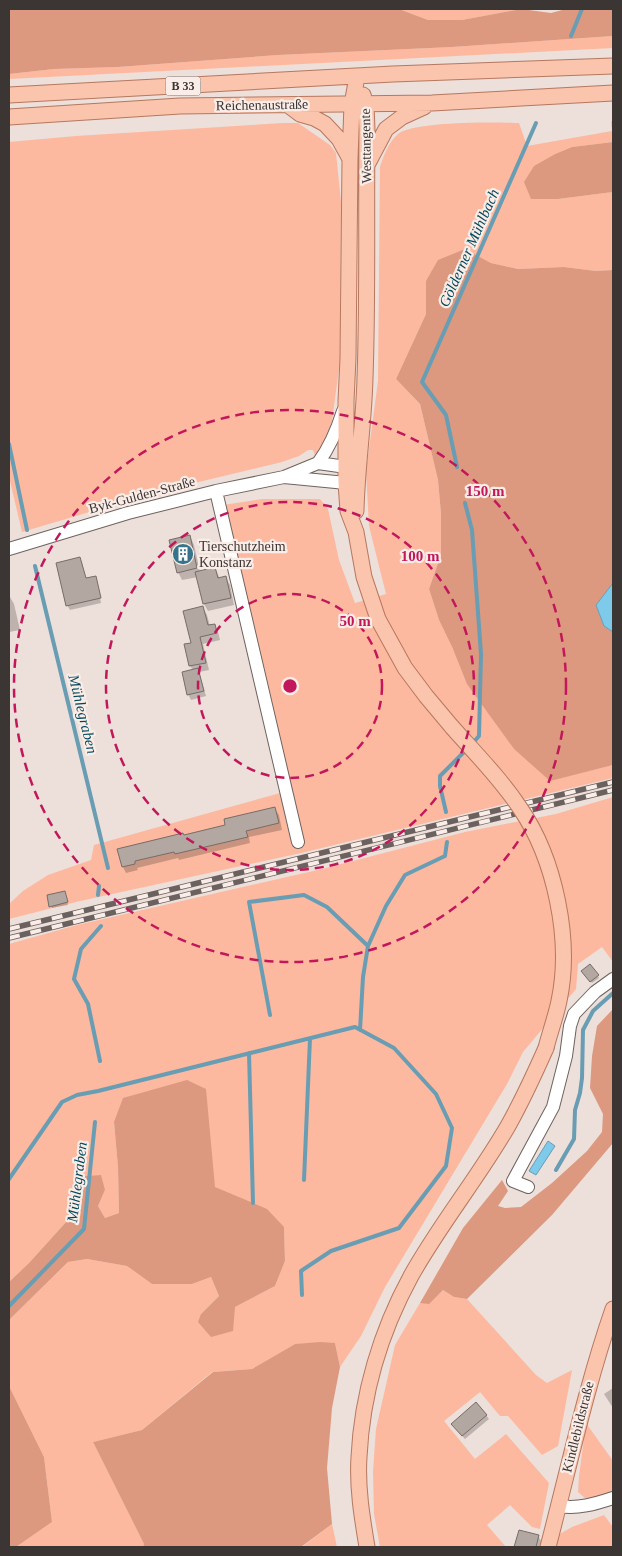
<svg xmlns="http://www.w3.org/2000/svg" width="622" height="1556" font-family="Georgia,serif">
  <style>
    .green { fill: #fcb99f }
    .forest { fill: #dc997f }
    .water { fill: #7dcaea; stroke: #699db3 }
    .shadow { fill: #0003 }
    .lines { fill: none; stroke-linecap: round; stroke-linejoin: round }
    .stream { stroke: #699db3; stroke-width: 4 }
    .building { fill: #b3a7a2; stroke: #776c67 }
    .minor-casing { stroke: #6e635f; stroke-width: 14 }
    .major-casing { stroke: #b6785f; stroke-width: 17 }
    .minor { stroke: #fff; stroke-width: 12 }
    .major { stroke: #fbc4ad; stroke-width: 15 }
    .rail-casing { stroke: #6b6260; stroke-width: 5.5 }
    .rail { stroke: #faede7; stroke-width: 4; stroke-dasharray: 11; stroke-linecap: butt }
    .major-bridge-casing { stroke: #b6785f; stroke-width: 17; stroke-linecap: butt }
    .major-bridge { stroke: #fbc4ad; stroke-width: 15 }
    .ring { fill: none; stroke: #c2185b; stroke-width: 2.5; stroke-dasharray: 9 6 }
    .labels { text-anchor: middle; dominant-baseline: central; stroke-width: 4.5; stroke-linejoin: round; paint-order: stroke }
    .shield { fill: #faede7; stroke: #746c69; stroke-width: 1 }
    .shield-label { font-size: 12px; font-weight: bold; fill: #3b3533 }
    .street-label { font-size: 14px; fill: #3b3533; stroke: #faede7 }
    .poi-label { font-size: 14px; fill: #3b3533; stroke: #faede7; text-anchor: start }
    .water-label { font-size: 15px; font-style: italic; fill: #00475c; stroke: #faede7 }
    .centre { fill: #c2185b; stroke: #faede7; stroke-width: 2.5 }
    .ring-label { font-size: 15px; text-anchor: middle; font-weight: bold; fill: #c2185b; stroke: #faede7; stroke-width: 4.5; stroke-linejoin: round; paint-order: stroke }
  </style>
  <rect width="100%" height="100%" fill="#eddfda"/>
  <path class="green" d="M399,9H521L462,20H428Z
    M613,36V48L9,79V74L54,69L118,67L278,55L452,47Z
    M611,121H613V142L572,147L555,154L535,166L558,199L613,192V270L596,271L564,267L518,269L491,263L465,249L426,281V314L396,379L420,404L438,480L441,514V556L429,589L439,620L453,649L497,723L514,749L550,780L613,765V778L301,853L80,901L9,919V904L23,891L48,875L91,860L94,845L291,790L223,505L262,499H320L328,509L339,560L355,603L386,594L369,526L366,471L378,381L380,167C384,155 388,143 398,134C413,121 497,122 519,123L527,146L612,131Z
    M283,123H298L330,145L336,153L341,202L340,361L332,421L327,440L318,463L313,450H308L299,456L282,462L157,492L22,532L9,477V142L76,136Z
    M613,797V962L602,947L578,964L576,989L523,1052L507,1084L385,1287L361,1336L340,1367L335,1343L295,1344L252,1369L212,1372L142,1430L93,1442L144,1544L143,1547H16L52,1522L44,1457L9,1386V1320L68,1262L87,1259L127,1266L152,1284H192L211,1277L219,1296L201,1314L235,1307L275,1286L285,1261L284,1227L215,1187L114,1122L118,1167L119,1213L105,1218L98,1206L105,1190L76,1177L67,1221L29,1263L9,1282V944L77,925L322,869L465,832L556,814Z
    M443,1290L454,1297L467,1299L536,1375L547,1383L572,1370L558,1446L542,1455L508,1416H500L480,1392L444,1421L475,1459L506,1434L549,1483L540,1529L532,1527L510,1505L487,1525L506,1547H380L374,1514L373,1472L376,1429L395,1345L420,1303H429Z
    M586,1423L613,1461V1493L604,1497L586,1499L578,1492L579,1476Z
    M604,1515L613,1527V1547H556L558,1535L572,1527Z
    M332,1524L337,1547H301H302Z"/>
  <path class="forest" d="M9,9H399L428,20H462L521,9L551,13L566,9H613V36L452,47L278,55L118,67L54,69L9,74Z
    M613,142V192L558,199H531L524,182L534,166L555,154L572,147Z
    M465,249L491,263L518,269L564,267L596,271L613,270V583L596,605L604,626L613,632V765L550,781L514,749L467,684L453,649L439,620L429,589L441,555V514L438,480L420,404L396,379L426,314V281L438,260Z
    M613,1009V1143L552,1215L467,1299L454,1297L443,1290L429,1304L420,1303L463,1228L502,1180L508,1191L498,1206L505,1208L521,1207L552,1183L587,1151L602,1132L603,1114L590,1088L592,1056L597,1026Z
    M187,1080L206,1089L215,1187L267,1209L284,1227L285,1261L275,1286L235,1307L233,1331L211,1337L198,1322L201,1314L219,1296L211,1277L192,1284H152L127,1266L87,1259L68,1262L9,1320V1282L29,1263L67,1221L76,1177L101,1175L105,1190L98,1206L105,1218L119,1213L118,1167L114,1122L123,1098Z
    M320,1342L335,1343L340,1367L332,1408L327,1468L332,1524L301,1547H143L144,1544L93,1442L142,1430L213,1372L252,1369L295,1344Z
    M9,1386L44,1457L52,1522L16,1547H9Z"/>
  <path class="water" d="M613,583V632L604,626L596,605Z
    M548,1141L555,1146L536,1175L529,1171Z"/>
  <path class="shadow" d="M190,536L194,545L200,572L215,568L220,579L225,577L230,585L234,605L208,611L204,604L198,577L182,580L178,572Z
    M80,559L82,563L86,580L96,577L97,581H96L101,603L70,610L67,605Z
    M10,597L14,604L20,630L9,632Z
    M203,608L207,615L210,626L214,625L218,632L220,640L203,644L209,670L199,672L206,696L191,700L188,694L193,670L190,666L186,645L192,644Z
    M275,809L279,815L282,830L249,837L250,843L179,860L178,858L137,868L138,870L126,873L123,867L184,836L226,826Z
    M66,895L68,905L52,908L51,906Z
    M584,973L598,976L599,978L592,983Z
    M613,1388V1408L604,1394Z
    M486,1415L489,1419L465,1439L455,1428Z
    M519,1532L538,1536L543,1544L542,1547H516Z"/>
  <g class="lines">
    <path class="stream" d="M571,36L582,9
      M9,444L27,530
      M457,467L446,415L422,382L536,123
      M465,503L472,530L481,654L479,736L472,744
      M35,566L108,868
      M446,812L440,786V776L467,749
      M98,895L99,886
      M270,1015L249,902L304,895L327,907L368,946
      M360,1030L363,977L368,946L386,906L405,875L445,856L447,842
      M249,1053L253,1203
      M100,1061L88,1004L74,979L81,949L101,926
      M556,1170L574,1139L575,1110L580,1093L582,1078L583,1030L593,1011L613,993
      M9,1179L62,1102L77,1095L98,1091L355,1027L394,1048L436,1094L452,1128L446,1166L399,1228L331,1251L301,1271L302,1295
      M304,1180L310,1038
      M9,1306L84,1229L95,1122"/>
  </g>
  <path class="building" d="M190,535L197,568L177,573L169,540Z
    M80,557L86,578L96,576L101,598L66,606L56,563Z
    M215,567L218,578L226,576L231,598L203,604L195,572Z
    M203,606L208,625L215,624L217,633L200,637L206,663L189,666L184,644L191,643L183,611Z
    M198,668L204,691L187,695L182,672Z
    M275,807L279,823L246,831L248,837L175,854L174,852L135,861V864L122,867L117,849L183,833L184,835L225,825L224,819Z
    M65,891L68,902L49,907L47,895Z
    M590,964L599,975L590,982L581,971Z
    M476,1402L487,1415L462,1436L451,1424Z
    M519,1530L539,1535L536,1547H514Z"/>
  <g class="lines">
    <g class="minor-casing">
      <path id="minor" d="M318,463C330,447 337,430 343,411
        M216,491L298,842
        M9,549L128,513L216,491L284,477L318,463L346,467L357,475L346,483L284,477
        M528,1187L513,1181L553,1107L566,1056L570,1026L574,1014L595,992L613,979
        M559,1506C578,1509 595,1504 613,1498"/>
    </g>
    <g class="major-casing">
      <path id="major" d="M357,77L352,104L350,159L348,358L346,401V483L348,511L356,532L364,577L378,619L405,668L426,696L452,727
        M9,95L393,74L613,66
        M288,105L300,114L314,118L325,124L339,139L350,159
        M9,117L180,106L432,103L613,93
        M367,165L386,129L402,117L424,107
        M356,511C357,466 364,422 365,378C368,295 366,212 367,130L366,104L363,95
        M367,1547C362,1517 357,1487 359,1457C362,1394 381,1331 411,1276C440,1224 478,1178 508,1126C522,1101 534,1075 546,1048
        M548,1547C569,1467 586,1387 613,1309"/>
    </g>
    <use href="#minor" class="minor"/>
    <use href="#major" class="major"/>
    <g class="rail-casing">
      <path id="rail" d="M9,929L613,782
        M9,938L613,790"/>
    </g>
    <use href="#rail" class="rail"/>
    <g class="major-bridge-casing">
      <path id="major-bridge" d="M452,727C475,753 501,779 520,808C555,859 572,940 559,1001C556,1016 550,1032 546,1048"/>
    </g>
    <use href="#major-bridge" class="major-bridge"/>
  </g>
  <g class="ring">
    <circle cx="290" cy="686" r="92"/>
    <circle cx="290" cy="686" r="184"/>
    <circle cx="290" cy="686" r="276"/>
  </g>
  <defs>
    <g id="building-disc" transform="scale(1.125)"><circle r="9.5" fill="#37738b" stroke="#faede7"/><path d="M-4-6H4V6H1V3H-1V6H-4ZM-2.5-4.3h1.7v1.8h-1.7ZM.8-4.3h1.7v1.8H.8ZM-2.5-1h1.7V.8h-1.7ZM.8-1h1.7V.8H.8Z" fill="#fff"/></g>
  </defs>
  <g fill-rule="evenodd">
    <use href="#building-disc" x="183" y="554"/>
  </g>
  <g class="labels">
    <rect class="shield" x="165.5" y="76.5" width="35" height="19" rx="4"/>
    <g class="shield-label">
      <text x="183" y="86">B 33</text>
    </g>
    <g class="street-label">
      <text transform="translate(262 105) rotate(-1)">Reichenaustraße</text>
      <text transform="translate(366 146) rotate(-91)">Westtangente</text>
      <text transform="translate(142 495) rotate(-15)">Byk-Gulden-Straße</text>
      <text transform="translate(578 1427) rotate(-76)">Kindlebildstraße</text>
    </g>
    <g class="poi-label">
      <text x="199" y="546">Tierschutzheim<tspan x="199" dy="16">Konstanz</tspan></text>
    </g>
    <g class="water-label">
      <text transform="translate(469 248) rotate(-66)">Gölderner Mühlbach</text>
      <text transform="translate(83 714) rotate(76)">Mühlegraben</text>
      <text transform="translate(77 1182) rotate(-83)">Mühlegraben</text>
    </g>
  </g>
  <circle cx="290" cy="686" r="8" class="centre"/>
  <g class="ring-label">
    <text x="485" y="496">150 m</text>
    <text x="420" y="561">100 m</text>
    <text x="355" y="626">50 m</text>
  </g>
  <rect width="622" height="1556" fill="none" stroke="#3b3533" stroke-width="20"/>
</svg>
